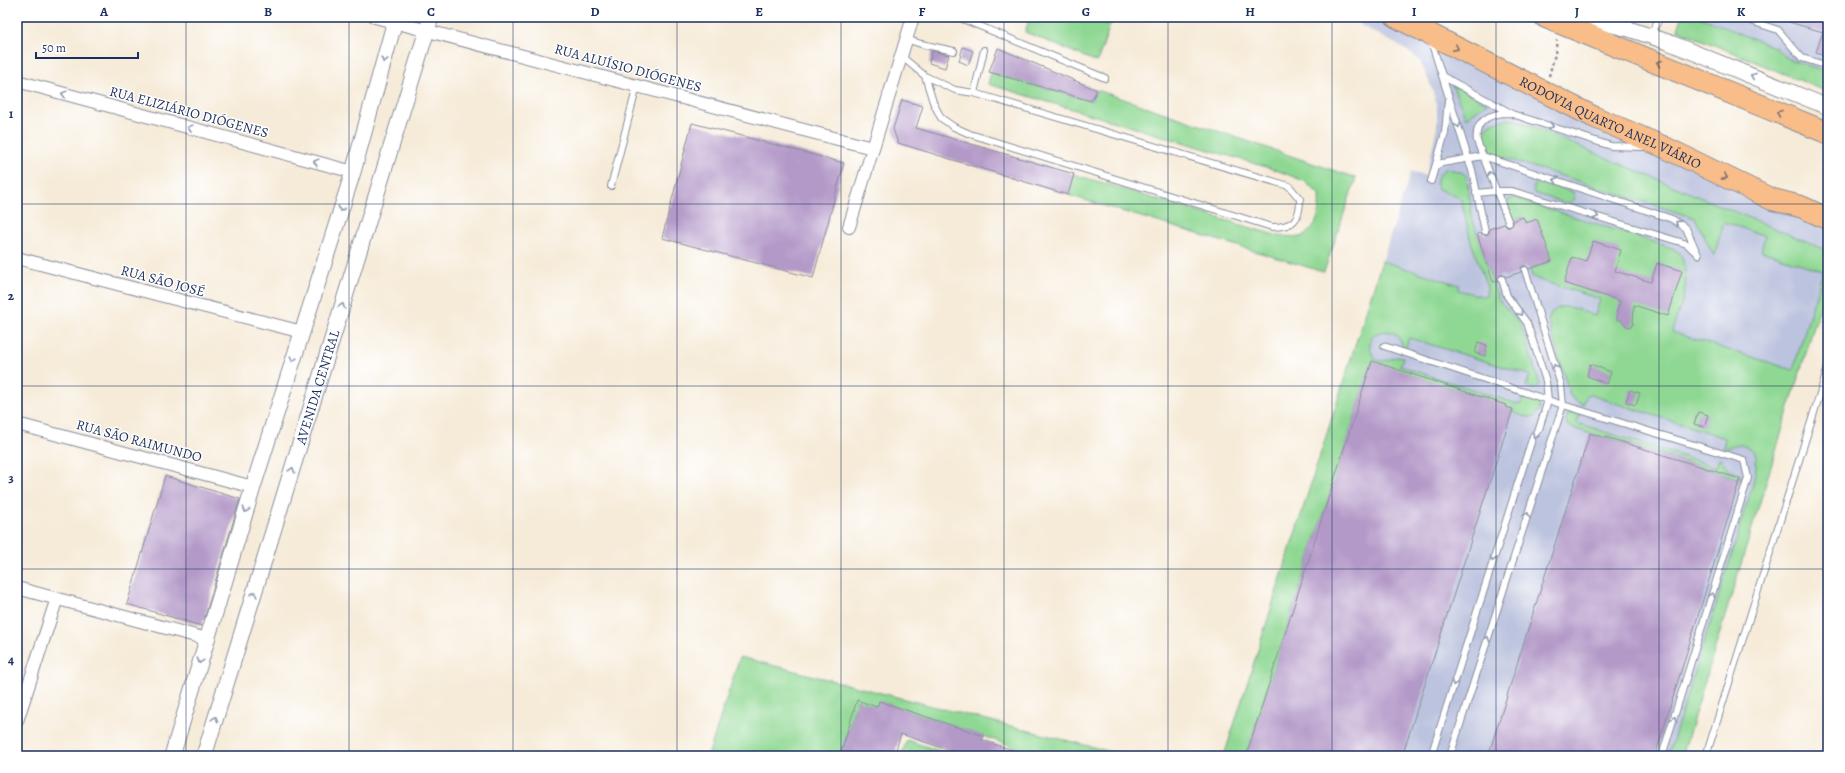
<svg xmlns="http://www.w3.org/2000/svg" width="1845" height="773" font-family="Alegreya,serif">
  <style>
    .industrial { fill: #bcc3de }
    .green { fill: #8fd893; stroke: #558478 }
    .building { fill: #b399c8 }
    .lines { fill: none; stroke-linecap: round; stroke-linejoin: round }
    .service-casing { stroke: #888d9b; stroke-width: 8 }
    .minor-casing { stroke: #888d9b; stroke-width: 14 }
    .tertiary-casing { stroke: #888d9b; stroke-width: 17 }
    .trunk-casing { stroke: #888d9b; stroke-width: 23 }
    .path { stroke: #888d9b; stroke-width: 2.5; stroke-dasharray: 3 3; stroke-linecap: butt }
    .service { stroke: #fff; stroke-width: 6 }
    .minor { stroke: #fff; stroke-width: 12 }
    .tertiary { stroke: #fff; stroke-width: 15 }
    .trunk { stroke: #f8bd89; stroke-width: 21 }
    .oneway { stroke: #7e6f71 }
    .oneway2 { stroke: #8d97ae }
    .grid { fill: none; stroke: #1b2f5e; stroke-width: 1; stroke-opacity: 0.55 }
    .labels { text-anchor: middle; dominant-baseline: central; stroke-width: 3; stroke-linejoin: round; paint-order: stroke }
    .street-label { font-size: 14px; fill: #1b2f5e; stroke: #fff }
    .neatline { fill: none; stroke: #1b2f5e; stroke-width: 1.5 }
    .grid-label { font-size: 13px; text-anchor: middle; font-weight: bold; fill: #1b2f5e }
  </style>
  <rect width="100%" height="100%" fill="#fff"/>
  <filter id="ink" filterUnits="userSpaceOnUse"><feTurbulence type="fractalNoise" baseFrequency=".025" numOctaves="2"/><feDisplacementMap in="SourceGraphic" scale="8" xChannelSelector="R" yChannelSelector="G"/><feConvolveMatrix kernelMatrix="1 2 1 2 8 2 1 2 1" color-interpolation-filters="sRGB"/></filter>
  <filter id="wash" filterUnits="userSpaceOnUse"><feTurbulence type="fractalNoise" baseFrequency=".012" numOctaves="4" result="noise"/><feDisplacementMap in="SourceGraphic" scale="16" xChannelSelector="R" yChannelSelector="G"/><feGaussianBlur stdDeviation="0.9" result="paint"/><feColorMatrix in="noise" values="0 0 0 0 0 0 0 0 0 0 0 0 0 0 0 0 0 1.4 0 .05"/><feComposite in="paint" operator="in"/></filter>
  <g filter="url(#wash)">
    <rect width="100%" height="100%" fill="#f6ebd8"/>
    <path class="industrial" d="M1364,17H1376L1828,226V281L1682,756H1224L1411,171L1426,176L1437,127V106L1431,86L1420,61L1405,49L1360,25Z
      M1682,17H1828V92L1678,30Z"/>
    <path class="green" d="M1030,17H1086L1106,25L1109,17H1113L1097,62L1025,32Z
      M1682,17H1700L1776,48L1786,58L1828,72V92L1678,30Z
      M991,73L1091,101L1097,90L1356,178L1324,272L1068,195L1073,174L1278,236L1302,237C1319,224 1320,216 1319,194L1304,181L1276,170L988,84Z
      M1452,85L1487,103L1466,118Z
      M1511,119L1523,123L1828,251V281L1682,756H1668L1739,532V527C1745,507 1758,478 1756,457C1755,450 1746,445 1740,444C1734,444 1730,448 1725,449L1723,448L1725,438L1587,394L1583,405L1573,399L1570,395L1548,320C1557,297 1577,310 1595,316L1600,299L1539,280L1532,276L1530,269L1552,261L1526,223L1523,217L1513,220L1507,205L1508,200L1515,198L1672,248L1680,253C1693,283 1681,302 1672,332L1793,370L1823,271L1761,251L1765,236L1724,222L1714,256L1695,218L1492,154C1476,132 1486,121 1511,119Z
      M1447,168L1463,173L1467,177L1472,217L1498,299L1521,325L1540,385L1534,389L1526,386L1530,375L1409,338L1406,347L1402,345L1397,335C1385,327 1365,333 1371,351C1377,371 1393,354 1403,357L1400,366L1520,405L1524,396L1536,400L1539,403L1540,410L1534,417C1524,418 1513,413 1505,407V405L1372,362L1246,756H1224L1382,261L1459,285L1458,290L1486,297L1487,287L1470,239L1462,202L1458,197L1438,189C1434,180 1439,172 1447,168Z
      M1537,181L1573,192L1574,199L1568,204L1534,193L1533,188Z
      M1575,412L1580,414L1577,423L1716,467L1719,459L1722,460L1728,470L1742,475L1741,479L1607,437L1606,438L1572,428L1567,425L1566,420L1567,415Z
      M740,657L1128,756H1042L879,701L877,707L857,700L840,756H708Z
      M907,740L955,756H905L901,755Z"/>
    <g id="blocks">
      <path class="building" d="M1783,17H1828V56L1816,52L1823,32L1782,20Z
        M963,47L973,51L968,65L959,61Z
        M998,48L1097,90L1091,101L989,72Z
        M932,51L949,55L945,68L929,63Z
        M902,100L923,106L916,128L1074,174L1068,195L898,143L893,129Z
        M692,123L844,163L813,278L662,238Z
        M1523,217L1526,223L1537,219L1552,261L1529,269L1526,266H1523L1521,269V272L1506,277L1503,275H1500L1498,281L1493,282L1477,234L1481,233L1486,235L1489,233V229L1504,224L1507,227H1510L1513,224V221Z
        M1593,241L1621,250L1615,271L1651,282L1657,263L1682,271L1668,316L1634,305L1633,324L1631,327L1626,326L1621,320H1617V311L1620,301L1564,283L1572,257L1586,261Z
        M1478,342L1487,345L1485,356L1475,353Z
        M1372,361L1506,405L1505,407L1513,409L1402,756H1246Z
        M1590,364L1611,372L1607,384L1587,376Z
        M1630,390L1640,393L1636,405L1626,402Z
        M1698,412L1708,415L1704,427L1694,424Z
        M1590,433L1606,438V437L1740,479L1655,756H1488Z
        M165,476L240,499L202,626L127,604Z
        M857,700L877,707L879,701L984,736L982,740L1025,754L1024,756H966L901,734L894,756H840Z"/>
    </g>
  </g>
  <g filter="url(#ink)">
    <use href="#blocks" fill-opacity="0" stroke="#888d9b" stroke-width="1"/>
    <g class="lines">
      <g class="service-casing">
        <path id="service" d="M958,17L1105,78
          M1739,17L1778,30L1802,58L1828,66
          M1650,36L1660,17
          M906,39L921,44L954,51
          M1431,41L1472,170L1485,231
          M901,56L925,76L933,102L941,118L954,127L970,134L1272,227C1293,227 1300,220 1300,199L1289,186L974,93L955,90L925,76
          M1442,76L1509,112
          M974,93L984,50
          M1436,166L1442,163L1483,156L1672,219L1686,228L1698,255
          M1431,181L1445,133L1448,100
          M611,186L637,86
          M1476,193L1497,191H1512L1687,244L1694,251
          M1509,223L1477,141C1474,120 1491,113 1509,113L1611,146L1643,147
          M1384,346L1563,405L1744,460L1748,478L1662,756
          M1431,756L1533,436L1539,429L1548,400L1546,381L1527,323L1507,296L1502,279
          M1450,756L1563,405L1561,385L1525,270
          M1706,756L1828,368"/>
      </g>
      <g class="minor-casing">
        <path id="minor" d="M375,17L872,148
          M17,81L353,172
          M849,227L913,17
          M17,258L302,332
          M17,424L253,487
          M17,588L207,639
          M17,721L57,598"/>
      </g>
      <g class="tertiary-casing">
        <g id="tertiary">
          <path d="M1579,17L1629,29L1668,42L1828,107"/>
          <path d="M172,756L253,487L353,172L396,17"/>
          <path id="s1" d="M204,756L431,17"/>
        </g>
      </g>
      <g class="trunk-casing">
        <g id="trunk">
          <path id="s2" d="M1396,17L1594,117L1664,147L1771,199L1802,207L1828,219"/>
          <path d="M1545,17L1828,133"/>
        </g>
      </g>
      <path class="path" d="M1549,76L1555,54L1557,40"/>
      <use href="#service" class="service"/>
      <use href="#minor" class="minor"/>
      <use href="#tertiary" class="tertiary"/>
      <use href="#trunk" class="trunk"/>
    </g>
    <defs><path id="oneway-chevron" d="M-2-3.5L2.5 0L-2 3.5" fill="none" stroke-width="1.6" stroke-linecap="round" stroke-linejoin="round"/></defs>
    <g class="oneway">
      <use href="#oneway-chevron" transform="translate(1456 48) rotate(26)"/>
      <use href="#oneway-chevron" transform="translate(1659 63) rotate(-158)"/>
      <use href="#oneway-chevron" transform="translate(1779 113) rotate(-158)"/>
      <use href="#oneway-chevron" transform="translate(1725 177) rotate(26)"/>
    </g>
    <g class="oneway2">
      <use href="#oneway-chevron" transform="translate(384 60) rotate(105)"/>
      <use href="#oneway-chevron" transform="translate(1753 76) rotate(-158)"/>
      <use href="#oneway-chevron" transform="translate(64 94) rotate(-165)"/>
      <use href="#oneway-chevron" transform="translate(1458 125) rotate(72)"/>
      <use href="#oneway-chevron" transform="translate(1551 126) rotate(18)"/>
      <use href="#oneway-chevron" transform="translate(190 128) rotate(-165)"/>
      <use href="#oneway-chevron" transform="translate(316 162) rotate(-165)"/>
      <use href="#oneway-chevron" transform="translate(1490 174) rotate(-111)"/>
      <use href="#oneway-chevron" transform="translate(1556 180) rotate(-162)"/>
      <use href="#oneway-chevron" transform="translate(341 209) rotate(108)"/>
      <use href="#oneway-chevron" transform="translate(1596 216) rotate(17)"/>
      <use href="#oneway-chevron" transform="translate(1678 223) rotate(-147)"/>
      <use href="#oneway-chevron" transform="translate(342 306) rotate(-73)"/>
      <use href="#oneway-chevron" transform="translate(1520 313) rotate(53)"/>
      <use href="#oneway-chevron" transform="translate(293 359) rotate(107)"/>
      <use href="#oneway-chevron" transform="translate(1555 367) rotate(-107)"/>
      <use href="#oneway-chevron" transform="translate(1535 436) rotate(123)"/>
      <use href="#oneway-chevron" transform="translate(292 470) rotate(-73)"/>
      <use href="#oneway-chevron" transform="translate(246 510) rotate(107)"/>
      <use href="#oneway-chevron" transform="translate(1527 515) rotate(-72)"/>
      <use href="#oneway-chevron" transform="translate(1493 559) rotate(108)"/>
      <use href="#oneway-chevron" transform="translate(254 594) rotate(-73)"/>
      <use href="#oneway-chevron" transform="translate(1712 595) rotate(-73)"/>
      <use href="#oneway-chevron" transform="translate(1487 639) rotate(-72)"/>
      <use href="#oneway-chevron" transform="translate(200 661) rotate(107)"/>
      <use href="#oneway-chevron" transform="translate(1454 683) rotate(108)"/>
      <use href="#oneway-chevron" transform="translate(215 719) rotate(-73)"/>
      <use href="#oneway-chevron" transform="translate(1674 719) rotate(-73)"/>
    </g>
  </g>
  <path class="grid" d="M186,17V756M349,17V756M513,17V756M677,17V756M841,17V756M1004,17V756M1168,17V756M1332,17V756M1496,17V756M1659,17V756M17,204H1828M17,386H1828M17,569H1828"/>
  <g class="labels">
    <g class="street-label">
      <text transform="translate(628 68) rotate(15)">RUA ALUÍSIO DIÓGENES</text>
      <text transform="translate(189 112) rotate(15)">RUA ELIZIÁRIO DIÓGENES</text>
      <text stroke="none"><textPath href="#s2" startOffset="239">RODOVIA QUARTO ANEL VIÁRIO</textPath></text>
      <text transform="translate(163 281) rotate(15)">RUA SÃO JOSÉ</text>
      <text stroke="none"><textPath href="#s1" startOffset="386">AVENIDA CENTRAL</textPath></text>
      <text transform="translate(139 441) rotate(15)">RUA SÃO RAIMUNDO</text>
    </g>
  </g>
  <rect width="1845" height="773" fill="none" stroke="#fff" stroke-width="44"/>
  <path d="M36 52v6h102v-6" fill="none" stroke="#1b2f5e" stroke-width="2"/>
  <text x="42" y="52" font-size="12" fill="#1b2f5e" stroke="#ffffff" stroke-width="3" paint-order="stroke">50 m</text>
  <rect x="22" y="22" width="1801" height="729" class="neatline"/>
  <g class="grid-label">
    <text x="104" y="16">A</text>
    <text x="268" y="16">B</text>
    <text x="431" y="16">C</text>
    <text x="595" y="16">D</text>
    <text x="759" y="16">E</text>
    <text x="922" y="16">F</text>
    <text x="1086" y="16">G</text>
    <text x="1250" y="16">H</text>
    <text x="1414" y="16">I</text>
    <text x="1577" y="16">J</text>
    <text x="1741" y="16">K</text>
    <text x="11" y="118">1</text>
    <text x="11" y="300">2</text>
    <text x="11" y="482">3</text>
    <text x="11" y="664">4</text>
  </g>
</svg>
